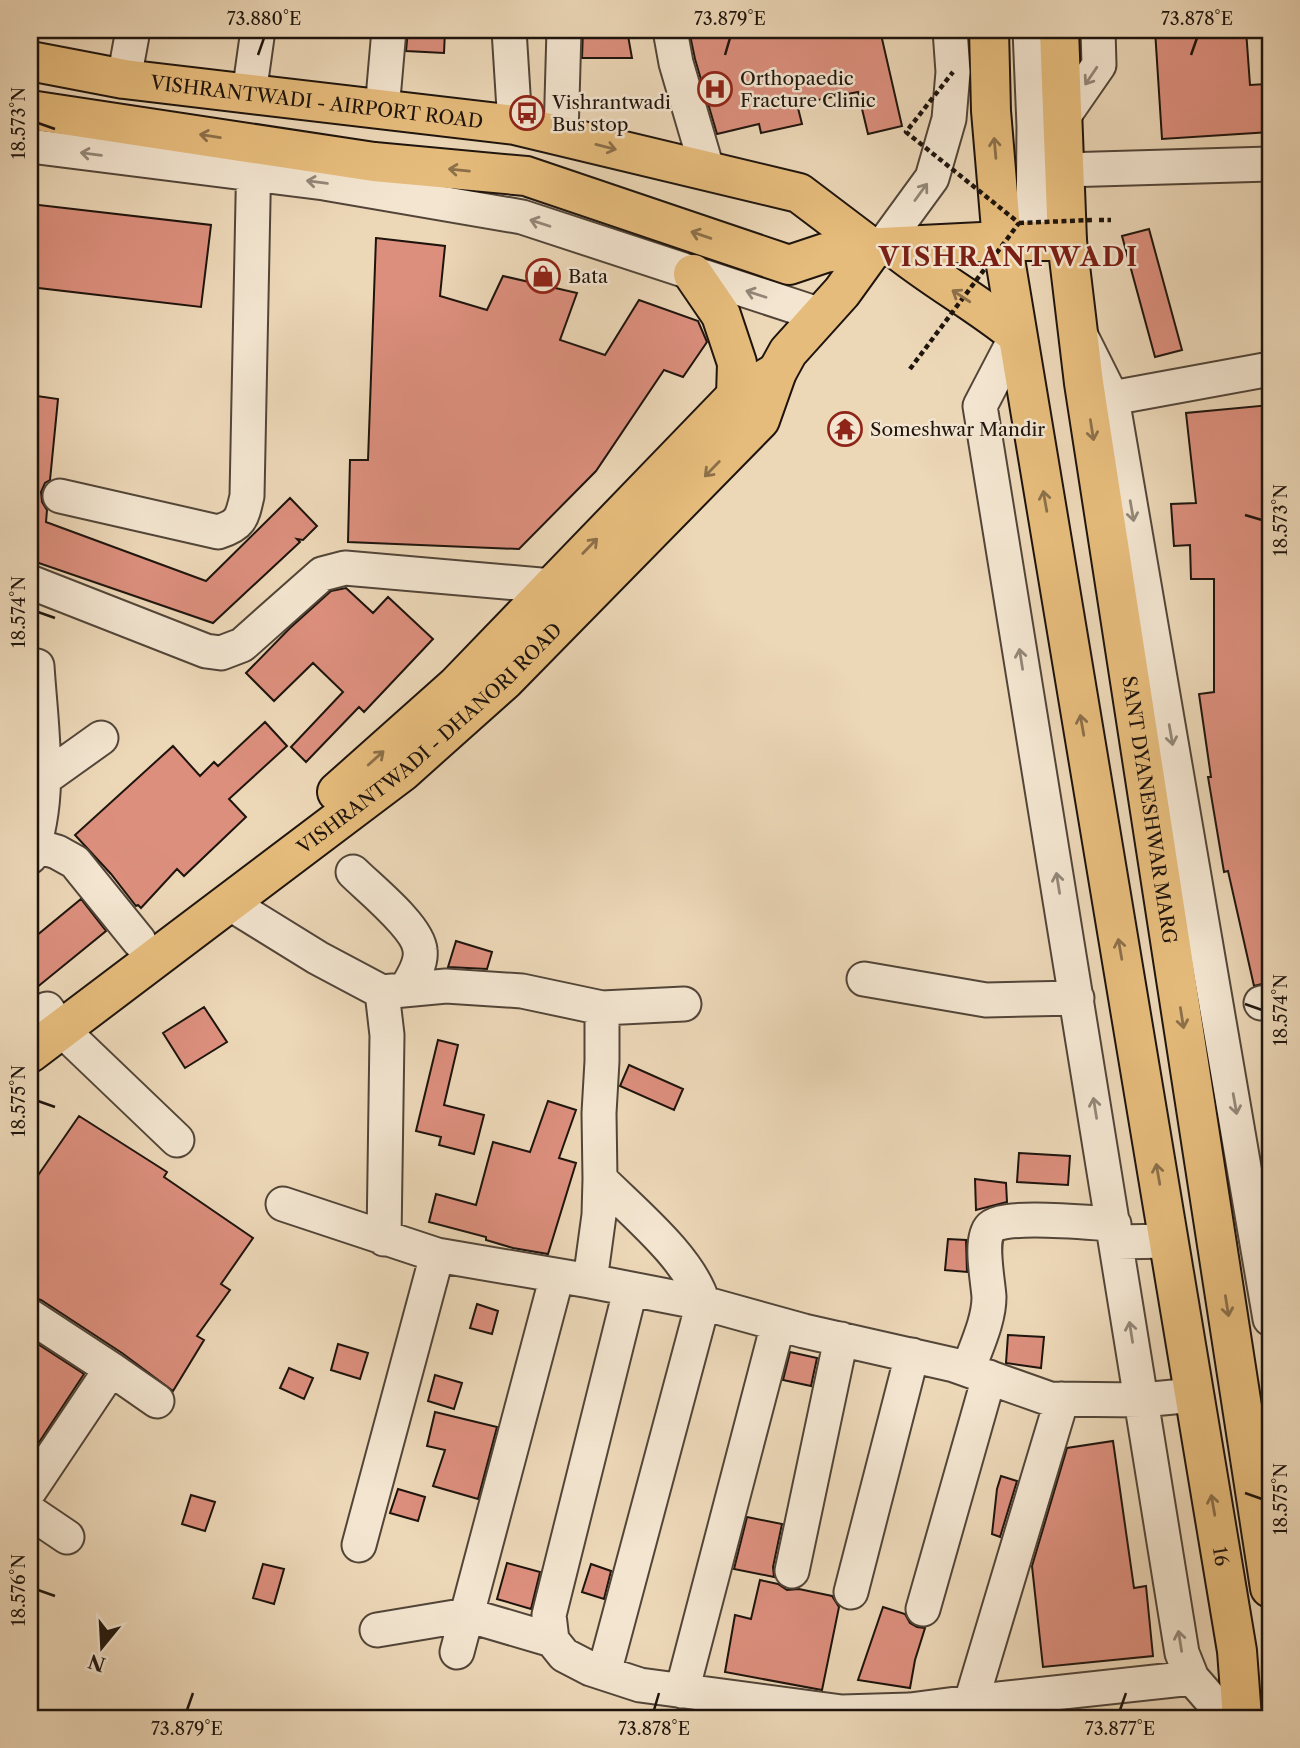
<svg xmlns="http://www.w3.org/2000/svg" width="1300" height="1748" font-family="'Libre Caslon Text',serif">
  <style>
    .building { fill: #dc8f7d; stroke: #1e140d; stroke-width: 2 }
    .lines { fill: none; stroke-linecap: round; stroke-linejoin: round }
    .minor-casing { stroke: #524538; stroke-width: 37 }
    .major-casing { stroke: #1e140d; stroke-width: 42 }
    .path { stroke: #1e140d; stroke-width: 4.5; stroke-dasharray: 5 3.5; stroke-linecap: butt }
    .minor { stroke: #f3e5d0; stroke-width: 33 }
    .major { stroke: #e6bc7c; stroke-width: 38 }
    .path-bridge { stroke: #1e140d; stroke-width: 4.5; stroke-dasharray: 5 3.5; stroke-linecap: butt }
    .oneway { stroke: #938778 }
    .oneway2 { stroke: #8c704a }
    .ticks { fill: none; stroke: #1e140d; stroke-width: 2.5 }
    .labels { text-anchor: middle; dominant-baseline: central; stroke-width: 5; stroke-linejoin: round; paint-order: stroke }
    .poi-label { font-size: 19px; fill: #1e140d; stroke: #f3e5d0; text-anchor: start }
    .street-label { font-size: 19px; fill: #1e140d; stroke: #f3e5d0 }
    .district-label { font-size: 26px; font-weight: bold; letter-spacing: 2px; fill: #7a1f14; stroke: #f3e5d0 }
    .neatline { fill: none; stroke: #1e140d; stroke-width: 2.5 }
    .ticks-label { font-size: 18px; text-anchor: middle; fill: #1e140d }
  </style>
  <rect width="100%" height="100%" fill="#ecd7b7"/>
  <filter id="stains"><feTurbulence type="fractalNoise" baseFrequency=".00286" numOctaves="4"/><feColorMatrix values="0 0 0 0 .2 0 0 0 0 .09 0 0 0 0 .02 0 0 0 .5 -.17"/></filter>
  <radialGradient id="worn" r=".72"><stop offset=".6" stop-color="#630" stop-opacity="0"/><stop offset="1" stop-color="#630" stop-opacity=".3"/></radialGradient>
  <path class="building" d="M408,30H445L444,53L406,51Z
    M583,30H627L632,58H582Z
    M711,30H880L902,126L868,134L858,92L797,104L802,124L761,133L759,124L717,134L695,59L690,35Z
    M1155,30H1246L1250,85L1266,84L1270,132L1162,139Z
    M30,204L211,225L201,307L30,287Z
    M1149,229L1182,350L1155,357L1122,236Z
    M376,238L445,246L440,296L487,310L503,276L577,293L560,340L605,355L639,300L698,321L707,342L683,377L664,370L596,471L519,549L348,542L350,460H368Z
    M30,395L58,399L50,480L45,483L41,492L42,502L47,510L46,522L206,581L290,498L317,526L303,540L297,539L300,542L213,623L30,560Z
    M1270,405V982L1254,986L1228,871L1224,872L1208,777H1211L1199,694L1214,692V579H1191L1190,545L1174,546L1171,504L1196,503L1186,413Z
    M346,588L373,613L388,597L433,639L364,712L359,707L306,762L291,747L343,692L313,663L274,701L246,673L290,628L331,591Z
    M265,722L287,746L229,799L246,817L184,876L177,869L141,908L138,905L136,906L111,874L75,835L173,746L200,776L214,762L218,766Z
    M81,899L106,931L30,993V941Z
    M456,941L492,952L487,969L448,967Z
    M204,1007L227,1042L185,1068L163,1033Z
    M438,1040L458,1045L444,1105L484,1115L474,1154L439,1145L441,1137L416,1131Z
    M629,1065L683,1089L674,1110L620,1086Z
    M548,1101L576,1110L559,1158L576,1163L548,1254L513,1248L486,1240V1237L429,1222L436,1194L476,1205L493,1142L530,1152Z
    M79,1116L167,1172L164,1177L253,1238L221,1284L230,1290L197,1336L204,1340L173,1391L122,1353L41,1300L30,1297V1187Z
    M1019,1153L1070,1156L1068,1185L1017,1182Z
    M975,1179L1006,1183L1007,1202L976,1210Z
    M948,1239L966,1240L967,1272L945,1270Z
    M477,1304L498,1311L492,1334L470,1328Z
    M1008,1335L1044,1337L1041,1368L1006,1363Z
    M30,1339L84,1374L30,1456Z
    M338,1344L368,1353L360,1379L331,1370Z
    M790,1352L817,1358L811,1386L783,1380Z
    M289,1368L313,1378L304,1399L280,1388Z
    M435,1375L462,1383L454,1409L428,1401Z
    M435,1412L497,1427L478,1499L433,1486L445,1450L427,1446Z
    M1113,1441L1134,1588L1146,1586L1153,1656L1043,1667L1032,1566L1067,1448Z
    M1001,1476L1017,1481L1000,1537L992,1534L997,1489Z
    M398,1489L425,1497L418,1521L390,1513Z
    M191,1495L215,1502L205,1531L182,1524Z
    M747,1517L782,1524L773,1567L774,1577L734,1569Z
    M507,1563L540,1572L531,1609L497,1599Z
    M263,1564L284,1569L274,1604L253,1598Z
    M591,1564L611,1571L604,1599L582,1592Z
    M760,1580L778,1584L787,1590L799,1589L832,1596L839,1607L822,1690L725,1672L735,1615L751,1619Z
    M883,1607L905,1614L910,1623L917,1627L925,1628L915,1660L910,1688L858,1680Z"/>
  <g class="lines">
    <g class="minor-casing">
      <path id="minor" d="M509,30L515,125
        M670,30L676,63L708,172
        M1030,30L1034,126L1033,241
        M124,79L133,30
        M249,94L258,30
        M382,110L389,30
        M1063,117L1099,65L1098,30
        M561,136L564,30
        M30,146L324,183L522,217L821,315
        M1063,170L1270,164
        M881,248L932,178L949,119L953,72L950,30
        M1017,335L980,406L1182,1653L1192,1678L1227,1718
        M1082,338L1112,398L1270,1319
        M1112,398L1270,369
        M60,496L218,532C241,525 242,518 247,496L254,151
        M30,582L206,651L221,653L242,645L322,574L345,568L552,586
        M45,778L101,738
        M30,844L57,852L75,862L139,941
        M30,857C53,797 41,729 37,666
        M353,872C370,889 418,927 420,950C422,964 412,979 405,990
        M229,903L318,958L382,992L446,986L522,991L602,1008V1061L599,1113L600,1179L599,1215L590,1281
        M864,979L986,1000L1077,998
        M382,992L387,1035L384,1239
        M1261,1003L1270,1001
        M602,1008L684,1004
        M47,1009L61,1029L177,1140
        M600,1179C633,1212 691,1259 703,1303L604,1673
        M283,1204L437,1255L590,1281L703,1303L804,1331L954,1365L1050,1399L1142,1400L1194,1395
        M1117,1242L1169,1241
        M630,1291L549,1615L552,1640L564,1655L591,1669L640,1685L842,1712L910,1710L971,1702L1192,1678
        M30,1316L111,1369L30,1490
        M111,1369L157,1401
        M968,1370C976,1347 989,1321 989,1297C988,1280 979,1239 991,1227C1004,1214 1091,1223 1114,1224
        M30,1512L67,1537
        M359,1545L437,1255
        M792,1571L841,1339
        M851,1592L912,1355
        M923,1609L989,1377
        M377,1630L467,1615L552,1640
        M457,1652L557,1276
        M682,1691L778,1324
        M971,1702L1062,1399"/>
    </g>
    <g class="major-casing">
      <g id="major">
        <path id="s1" d="M989,30L991,111L1002,241L1237,1651L1242,1718"/>
        <path id="s2" d="M1059,30L1067,241L1084,383L1270,1588"/>
        <path id="s3" d="M30,61L124,79L515,125L799,193L873,249"/>
        <path d="M30,110L374,162L526,176L789,265L825,253L861,248L1002,241H1067"/>
        <path d="M894,247C933,279 978,303 1017,335"/>
        <path d="M693,274L721,315L737,363L736,396"/>
        <path d="M337,792L456,686L736,396L777,372"/>
        <path id="s4" d="M30,1053L402,772L505,680L760,420L777,372L788,352L842,292L873,249"/>
      </g>
    </g>
    <path class="path" d="M1099,220H1111"/>
    <use href="#minor" class="minor"/>
    <use href="#major" class="major"/>
    <path class="path-bridge" d="M1019,223L1092,220
      M910,369L1019,223L906,132L953,72"/>
  </g>
  <defs><path id="oneway-shaft" d="M-6 0H5M1.5-3L5.5 0L1.5 3" fill="none" stroke-width="1.6" stroke-linecap="round" stroke-linejoin="round" transform="scale(1.75)"/></defs>
  <g class="oneway">
    <use href="#oneway-shaft" transform="translate(1091 76) rotate(124)"/>
    <use href="#oneway-shaft" transform="translate(91 154) rotate(-173)"/>
    <use href="#oneway-shaft" transform="translate(317 182) rotate(-172)"/>
    <use href="#oneway-shaft" transform="translate(921 192) rotate(-54)"/>
    <use href="#oneway-shaft" transform="translate(540 223) rotate(-162)"/>
    <use href="#oneway-shaft" transform="translate(756 294) rotate(-162)"/>
    <use href="#oneway-shaft" transform="translate(1132 511) rotate(80)"/>
    <use href="#oneway-shaft" transform="translate(1021 659) rotate(-99)"/>
    <use href="#oneway-shaft" transform="translate(1171 735) rotate(80)"/>
    <use href="#oneway-shaft" transform="translate(1058 883) rotate(-99)"/>
    <use href="#oneway-shaft" transform="translate(1235 1104) rotate(80)"/>
    <use href="#oneway-shaft" transform="translate(1095 1108) rotate(-99)"/>
    <use href="#oneway-shaft" transform="translate(1131 1332) rotate(-99)"/>
    <use href="#oneway-shaft" transform="translate(1180 1641) rotate(-99)"/>
  </g>
  <g class="oneway2">
    <use href="#oneway-shaft" transform="translate(210 136) rotate(-171)"/>
    <use href="#oneway-shaft" transform="translate(606 147) rotate(14)"/>
    <use href="#oneway-shaft" transform="translate(995 148) rotate(-95)"/>
    <use href="#oneway-shaft" transform="translate(459 170) rotate(-174)"/>
    <use href="#oneway-shaft" transform="translate(701 235) rotate(-161)"/>
    <use href="#oneway-shaft" transform="translate(961 296) rotate(-147)"/>
    <use href="#oneway-shaft" transform="translate(1092 430) rotate(81)"/>
    <use href="#oneway-shaft" transform="translate(712 469) rotate(134)"/>
    <use href="#oneway-shaft" transform="translate(1045 501) rotate(-100)"/>
    <use href="#oneway-shaft" transform="translate(590 546) rotate(-46)"/>
    <use href="#oneway-shaft" transform="translate(1082 725) rotate(-100)"/>
    <use href="#oneway-shaft" transform="translate(376 758) rotate(-42)"/>
    <use href="#oneway-shaft" transform="translate(1120 949) rotate(-100)"/>
    <use href="#oneway-shaft" transform="translate(1182 1018) rotate(81)"/>
    <use href="#oneway-shaft" transform="translate(1158 1174) rotate(-100)"/>
    <use href="#oneway-shaft" transform="translate(1227 1306) rotate(81)"/>
    <use href="#oneway-shaft" transform="translate(1213 1505) rotate(-100)"/>
  </g>
  <path class="ticks" d="M258,55L264,38M725,55L730,38M1191,55L1197,38M38,123L55,129M1245,515L1262,520M38,612L55,618M1245,1004L1262,1010M38,1101L55,1107M1245,1493L1262,1499M38,1590L55,1596M187,1710L193,1693M654,1710L659,1693M1120,1710L1126,1693"/>
  <defs>
    <g id="hospital-ring" transform="scale(1.75)"><circle r="9.5" fill="#f3e5d0" stroke="#8f2418" stroke-width="1.5"/><path d="M-5-5h3v3.5h4V-5h3V5h-3V1.5h-4V5h-3Z" fill="#8f2418"/></g>
    <g id="bus-ring" transform="scale(1.75)"><circle r="9.5" fill="#f3e5d0" stroke="#8f2418" stroke-width="1.5"/><path d="M-5-6H5V4H4V6H2V4H-2V6H-4V4H-5ZM-3.5-4V0h7V-4ZM-3.5 1.2v1.5H-2V1.2ZM2 1.2v1.5H3.5V1.2Z" fill="#8f2418"/></g>
    <g id="shop-ring" transform="scale(1.75)"><circle r="9.5" fill="#f3e5d0" stroke="#8f2418" stroke-width="1.5"/><path d="M-5-2.5h2.3a2.7 3.5 0 0 1 5.4 0H5L5.5 6h-11ZM-1.5-2.5h3a1.5 2.3 0 0 0-3 0Z" fill="#8f2418"/></g>
    <g id="temple-ring" transform="scale(1.75)"><circle r="9.5" fill="#f3e5d0" stroke="#8f2418" stroke-width="1.5"/><path d="M0-6L5-2H3V0L6.5 2.5H4V6H1.5V3h-3V6H-4V2.5H-6.5L-3 0V-2H-5Z" fill="#8f2418"/></g>
  </defs>
  <g fill-rule="evenodd">
    <use href="#hospital-ring" x="715" y="89"/>
    <use href="#bus-ring" x="527" y="113"/>
    <use href="#shop-ring" x="543" y="276"/>
    <use href="#temple-ring" x="845" y="429"/>
  </g>
  <g class="labels">
    <g class="poi-label">
      <text x="740" y="78">Orthopaedic<tspan x="740" dy="22">Fracture Clinic</tspan></text>
      <text x="552" y="102">Vishrantwadi<tspan x="552" dy="22">Bus stop</tspan></text>
      <text x="568" y="276">Bata</text>
      <text x="870" y="429">Someshwar Mandir</text>
    </g>
    <g class="street-label">
      <text stroke="none"><textPath href="#s3" startOffset="290">VISHRANTWADI - AIRPORT ROAD</textPath></text>
      <text stroke="none"><textPath href="#s4" startOffset="509">VISHRANTWADI - DHANORI ROAD</textPath></text>
      <text stroke="none"><textPath href="#s2" startOffset="786">SANT DYANESHWAR MARG</textPath></text>
      <text stroke="none"><textPath href="#s1" startOffset="1545">16</textPath></text>
    </g>
    <g class="district-label">
      <text x="1009" y="257">VISHRANTWADI</text>
    </g>
  </g>
  <rect width="1300" height="1748" fill="none" stroke="#ecd7b7" stroke-width="77"/>
  <g transform="translate(102 1647) rotate(198)" stroke="#f3e5d0" stroke-width="5" paint-order="stroke">
  <path d="M0-5L12 26L0 18L-12 26Z" fill="#1e140d"/>
  <text y="-10" font-size="19" font-weight="bold" text-anchor="middle" fill="#1e140d">N</text>
  </g>
  <rect x="38" y="38" width="1224" height="1672" class="neatline"/>
  <g class="ticks-label">
    <text x="264" y="25">73.880°E</text>
    <text x="730" y="25">73.879°E</text>
    <text x="1197" y="25">73.878°E</text>
    <text transform="translate(19 123) rotate(-90)" y="6">18.573°N</text>
    <text transform="translate(1281 520) rotate(-90)" y="6">18.573°N</text>
    <text transform="translate(19 612) rotate(-90)" y="6">18.574°N</text>
    <text transform="translate(1281 1010) rotate(-90)" y="6">18.574°N</text>
    <text transform="translate(19 1101) rotate(-90)" y="6">18.575°N</text>
    <text transform="translate(1281 1499) rotate(-90)" y="6">18.575°N</text>
    <text transform="translate(19 1590) rotate(-90)" y="6">18.576°N</text>
    <text x="187" y="1735">73.879°E</text>
    <text x="654" y="1735">73.878°E</text>
    <text x="1120" y="1735">73.877°E</text>
  </g>
  <rect width="100%" height="100%" filter="url(#stains)"/>
  <rect width="100%" height="100%" fill="url(#worn)"/>
</svg>
